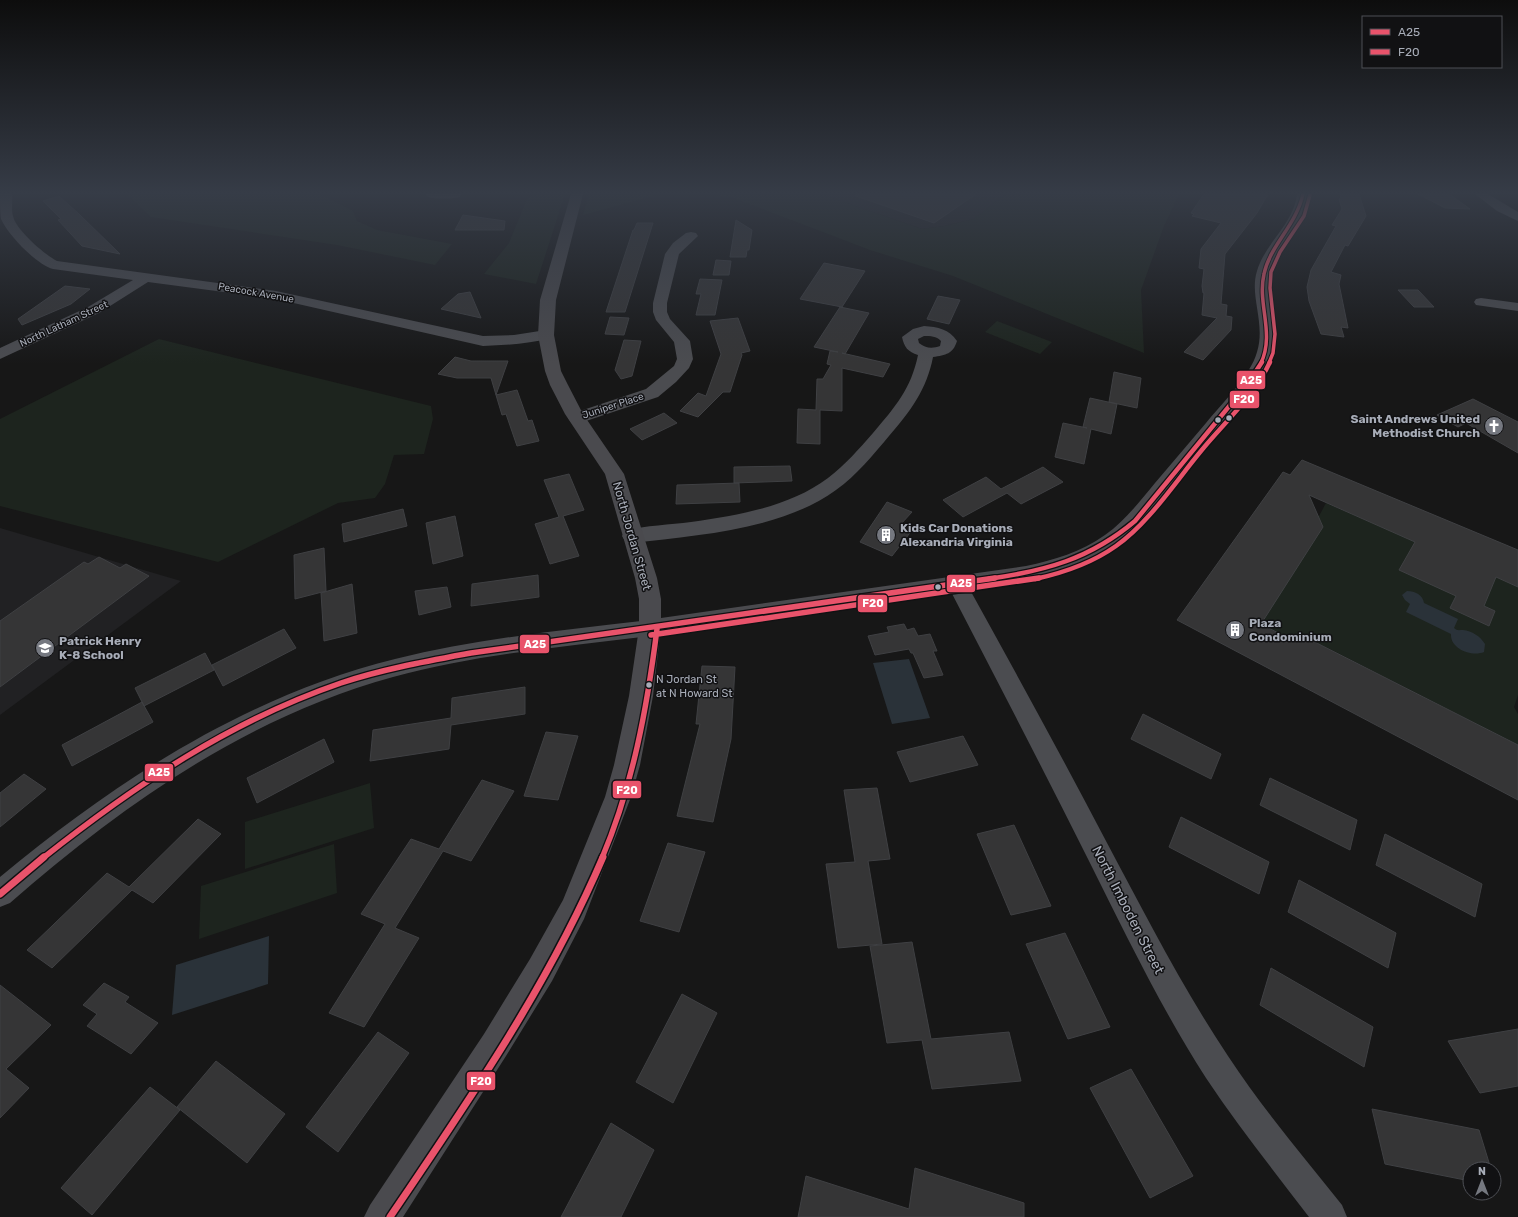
<svg xmlns="http://www.w3.org/2000/svg" width="1518" height="1217" font-family="Rubik,sans-serif">
  <style>
    .built { fill: #212123 }
    .green { fill: #1d241e }
    .water { fill: #2a3239 }
    .building { fill: #353536; stroke: #3f4043 }
    .lines { fill: none; stroke-linecap: round; stroke-linejoin: round }
    .street { fill: #4b4c50; fill-rule: evenodd }
    .secondary { fill: #4a4a4e; fill-rule: evenodd }
    .bus-1-far3-casing { stroke: #111113; stroke-width: 5.5 }
    .bus-1-far2-casing { stroke: #111113; stroke-width: 7 }
    .bus-1-far1-casing { stroke: #111113; stroke-width: 8 }
    .bus-1-casing { stroke: #111113; stroke-width: 10 }
    .bus-2-far3-casing { stroke: #111113; stroke-width: 5.5 }
    .bus-2-far2-casing { stroke: #111113; stroke-width: 7 }
    .bus-2-far1-casing { stroke: #111113; stroke-width: 8 }
    .bus-2-casing { stroke: #111113; stroke-width: 10 }
    .bus-1-far3 { stroke: #e9536b; stroke-width: 3.5 }
    .bus-1-far2 { stroke: #e9536b; stroke-width: 4.5 }
    .bus-1-far1 { stroke: #e9536b; stroke-width: 5.5 }
    .bus-1 { stroke: #e9536b; stroke-width: 7 }
    .bus-2-far3 { stroke: #e9536b; stroke-width: 3.5 }
    .bus-2-far2 { stroke: #e9536b; stroke-width: 4.5 }
    .bus-2-far1 { stroke: #e9536b; stroke-width: 5.5 }
    .bus-2 { stroke: #e9536b; stroke-width: 7 }
    .bus-dot { fill: #a8adb8; stroke: #111113; stroke-width: 1.5 }
    .labels { text-anchor: middle; dominant-baseline: central; stroke-width: 3; stroke-linejoin: round; paint-order: stroke }
    .far-street-label { font-size: 10px; fill: #a8adb8; stroke: #111113 }
    .bus-label { font-size: 11px; fill: #a8adb8; stroke: #111113; text-anchor: start }
    .poi-label { font-size: 12px; font-weight: bold; fill: #a8adb8; stroke: #111113; text-anchor: start }
    .street-label { font-size: 12px; fill: #a8adb8; stroke: #111113 }
    .near-street-label { font-size: 14px; fill: #a8adb8; stroke: #111113 }
    .line-badge { stroke: #111113; stroke-width: 1.5 }
    .badge-label { font-size: 11px; text-anchor: middle; font-weight: bold; fill: #fff }
  </style>
  <rect width="100%" height="100%" fill="#171717"/>
  <path class="built" d="M821,194H1005L974,219L944,226L922,229Z
    M0,528L181,581L0,715Z"/>
  <path class="green" d="M127,194H320L353,211L357,221L377,230L452,244L435,265L337,245L151,217Z
    M535,194H565L536,284L484,274L509,243L527,199Z
    M589,194H660L583,215Z
    M705,194H821L922,229L944,226L974,219L1005,194H1179L1164,226L1141,290L1144,353L953,276L870,250L731,197Z
    M997,321L1052,342L1040,354L985,332Z
    M159,339L431,406L433,419L424,454L394,455L385,484L375,498L338,503L218,562L0,506V419Z
    M1326,503L1512,584H1518V695L1514,707L1518,714V745L1306,637H1296L1292,640L1261,624Z
    M370,783L374,828L245,869V822Z
    M334,844L337,893L199,939L201,886Z"/>
  <path class="water" d="M1407,591C1415,591 1423,595 1424,603L1458,619L1454,628C1457,631 1459,630 1463,630C1472,631 1480,636 1485,644L1484,652C1472,657 1450,649 1451,634L1406,612L1410,604L1405,600L1402,595Z
    M909,659L930,718L892,724L873,663Z
    M269,936L268,984L172,1015L176,965Z"/>
  <path class="building" d="M856,194H976L934,223L856,196Z
    M1204,194H1268L1257,213L1225,254L1221,304L1227,305L1226,316L1232,317L1231,330L1203,360L1184,352L1217,318L1202,315L1204,293H1203L1202,286L1204,269L1199,268L1201,249L1221,223L1192,216L1194,214L1191,213Z
    M1340,194H1359L1366,216L1348,246L1345,245L1331,272L1341,275L1339,284L1348,328L1341,327L1344,337L1321,334L1309,301L1307,287L1311,270L1336,226L1332,225L1342,209L1339,199H1341Z
    M1418,194H1449L1470,209L1445,208Z
    M59,196L79,214L120,254L82,246L58,220L61,219L43,201Z
    M463,215L505,221L504,230H455Z
    M736,220L752,230L749,250H747L746,257H730Z
    M637,223H653L625,312H606L633,230H634Z
    M716,260L731,261L729,275H713Z
    M824,263L865,271L842,307L800,299Z
    M700,279L722,280L715,315H696L701,294H696Z
    M65,286L90,289L71,304L22,325L18,319Z
    M1398,290H1418L1434,307H1414Z
    M470,292L481,318L441,309L458,294Z
    M938,296L960,300L949,324L927,319Z
    M840,307L869,313L845,354L842,353L890,364L883,377L842,368V411L820,410V444L797,443L798,409L816,410L817,379H823L831,365L827,364L830,351L838,352L814,347Z
    M610,317L629,318L624,335L605,334Z
    M738,318L750,351L741,353L742,355L730,392H723L698,417L680,411L698,393L706,396L721,354L710,321Z
    M624,340L641,341L632,376L621,379L615,370Z
    M455,357L471,361H508L496,395L491,378H457L438,374Z
    M1114,372L1141,378L1137,408L1109,402Z
    M517,390L528,421L532,420L539,441L517,446L506,414L502,415L496,395Z
    M1090,398L1117,404L1111,434L1091,429L1084,464L1055,457L1063,423L1087,428L1083,427Z
    M1473,399L1518,422V453L1466,423L1458,427L1437,415Z
    M664,413L677,423L642,440L630,429Z
    M1302,460L1518,550V587L1496,577L1484,606L1495,611L1489,626L1450,608L1456,596L1399,570L1415,542L1309,495L1323,527L1261,624L1288,638L1305,637L1518,745V800L1177,620L1283,472L1290,475Z
    M790,466L792,481L734,483V467Z
    M1043,467L1063,482L1021,504L1007,493L963,517L943,500L986,477L1001,489Z
    M569,474L584,510L563,516L579,556L550,564L535,524L559,517L544,480Z
    M739,483L740,502L676,504L677,485Z
    M887,502L912,512L901,524L913,529L892,556L860,542Z
    M403,509L407,526L344,542L342,524Z
    M455,516L463,556L433,564L426,523Z
    M324,548L326,591L295,599L294,555Z
    M99,557L120,568L126,564L149,576L0,687V621L84,562L88,564Z
    M538,575L539,597L471,606L472,584Z
    M352,584L357,633L324,641L321,593Z
    M447,587L451,607L419,615L415,591Z
    M904,624L907,630L914,628L918,636L930,634L937,651H933L943,675L924,678L913,653H911L909,649L875,655L868,636L889,632L887,627Z
    M284,629L296,648L223,686L212,665Z
    M205,653L214,670L144,706L135,688Z
    M702,666L735,667L731,739L713,822L677,816L700,724H696Z
    M525,687V714L451,725L449,749L370,761L373,730L451,718L452,698Z
    M142,702L153,722L72,766L62,745Z
    M1143,714L1221,754L1211,779L1131,739Z
    M546,732L578,736L558,800L524,796Z
    M963,736L978,765L910,782L897,752Z
    M324,739L334,762L257,803L247,778Z
    M24,774L46,789L0,827V793Z
    M1270,778L1357,820L1350,850L1260,805Z
    M482,780L514,791L471,861L443,851L395,928L419,938L364,1027L329,1013L385,924L361,914L411,839L439,849Z
    M877,788L890,859L868,861L882,944L838,948L826,864L855,862L844,790Z
    M1181,817L1269,862L1259,894L1169,847Z
    M198,819L221,834L153,903L132,890L52,968L27,950L107,873L129,887Z
    M1014,825L1051,906L1011,915L977,834Z
    M1385,834L1482,884L1475,917L1376,865Z
    M668,843L705,852L679,932L640,921Z
    M1299,880L1396,933L1388,968L1288,912Z
    M1065,933L1110,1027L1068,1039L1026,944Z
    M912,942L931,1039L1009,1032L1021,1081L932,1089L922,1040L887,1043L870,946Z
    M1271,968L1373,1027L1364,1067L1260,1005Z
    M104,983L129,997L125,1002L158,1023L131,1054L87,1026L97,1014L83,1005Z
    M0,985L51,1025L6,1069L29,1088L0,1118Z
    M682,994L717,1013L673,1103L636,1082Z
    M1518,1029V1086L1480,1093L1448,1041Z
    M378,1032L409,1053L338,1152L306,1127Z
    M216,1061L285,1114L247,1163L177,1107Z
    M1131,1069L1193,1176L1150,1198L1090,1088Z
    M150,1087L180,1110L92,1215L61,1188Z
    M1372,1109L1479,1130L1491,1169H1470V1181L1385,1164Z
    M611,1123L654,1150L621,1217H561Z
    M915,1168L1024,1203V1217H798L806,1176L909,1209Z"/>
  <g class="lines">
    <path class="street" d="M0,194H12C13,201 11,208 13,216C16,230 44,254 57,261L276,291L483,336L514,335L546,330L551,332L554,335L551,338C529,344 506,345 483,346L276,299L148,282L99,313L0,359V348L88,307L133,280L53,269C37,265 8,235 1,219C0,212 0,201 0,194Z
      M426,194H462L460,197C450,199 438,199 428,197Z
      M1475,194H1488L1518,212V221L1497,211Z
      M691,232L696,233L698,236L679,254L667,303V312L670,319L690,341L693,359L689,368L676,382L658,397L583,422L577,423L571,422L568,418L571,414L646,389L674,366L677,359L674,342L656,320L653,312V303L665,254L673,243L686,233Z
      M1481,298L1518,303V311L1476,305L1474,302L1476,299Z
      M924,326C938,327 949,329 957,341C953,354 946,355 933,357C927,389 910,412 889,436C873,455 857,475 836,490C781,530 698,535 632,543L625,541L622,536L625,531C646,525 670,525 691,522C739,515 789,507 828,478C845,465 859,449 873,433C895,407 911,389 918,355C908,352 904,347 902,337L913,329ZM924,336C931,336 936,336 941,341L940,346C932,349 925,348 919,343L918,339Z
      M957,576L964,579C1012,666 1060,753 1106,841C1145,914 1182,987 1228,1056C1262,1108 1303,1156 1342,1205L1347,1217H1309C1274,1171 1238,1126 1206,1078C1161,1008 1125,933 1088,859C1042,767 994,675 947,584L950,579Z
      M650,620L658,622L661,628L658,634L650,636C564,647 477,654 393,677C245,718 124,804 10,903L0,907V877C117,780 246,696 395,659C479,638 565,630 650,620Z"/>
    <path class="secondary" d="M571,194H583L556,300L554,335L561,371L568,385L583,414L624,474L657,578L661,599V618L1026,566C1054,560 1081,552 1105,535C1125,521 1139,502 1155,483C1172,463 1189,443 1206,423C1222,403 1250,377 1257,352C1266,323 1249,296 1257,271C1265,243 1294,224 1297,194H1309C1307,224 1278,243 1271,272C1264,297 1282,323 1274,353C1266,378 1236,409 1220,429C1203,451 1186,472 1168,493C1153,512 1139,532 1119,546C1091,565 1058,575 1026,582L660,635L653,696L640,765L631,797L584,919L552,981L506,1056L403,1217H364L370,1205L484,1034L530,959L563,900L605,797L614,765L629,696L639,628V599L635,578L605,474L565,414L550,385L545,371L538,335L540,300Z"/>
    <g class="bus-1-far3-casing">
      <path id="bus-1-far3" d="M1261,363C1275,333 1257,304 1264,274C1270,245 1296,226 1303,194"/>
    </g>
    <g class="bus-1-far2-casing">
      <path id="bus-1-far2" d="M988,579C1045,571 1090,559 1135,521L1249,382L1262,362"/>
    </g>
    <g class="bus-1-far1-casing">
      <path id="bus-1-far1" d="M43,858C134,786 230,721 341,683C383,669 428,661 471,653L995,578"/>
    </g>
    <g class="bus-1-casing">
      <path id="bus-1" d="M0,894L44,857"/>
    </g>
    <g class="bus-2-far3-casing">
      <path id="bus-2-far3" d="M1269,363L1273,353L1275,334L1270,288L1271,272L1280,252L1304,216L1310,195"/>
    </g>
    <g class="bus-2-far2-casing">
      <path id="bus-2-far2" d="M1035,579C1063,573 1092,563 1116,546C1148,524 1176,481 1201,451C1224,423 1255,395 1270,362"/>
    </g>
    <g class="bus-2-far1-casing">
      <path id="bus-2-far1" d="M651,635L1039,578
        M602,858C633,785 647,708 657,629"/>
    </g>
    <g class="bus-2-casing">
      <path id="bus-2" d="M390,1217C468,1102 548,986 603,857"/>
    </g>
    <use href="#bus-1-far3" class="bus-1-far3"/>
    <use href="#bus-1-far2" class="bus-1-far2"/>
    <use href="#bus-1-far1" class="bus-1-far1"/>
    <use href="#bus-1" class="bus-1"/>
    <use href="#bus-2-far3" class="bus-2-far3"/>
    <use href="#bus-2-far2" class="bus-2-far2"/>
    <use href="#bus-2-far1" class="bus-2-far1"/>
    <use href="#bus-2" class="bus-2"/>
  </g>
  <linearGradient id="sky" x2="0" y2="1"><stop stop-color="#0d0d0d"/><stop offset="0.53" stop-color="#363c47"/><stop offset="1" stop-color="#363c47" stop-opacity="0"/></linearGradient>
  <rect width="1518" height="364" fill="url(#sky)"/>
  <defs>
    <g id="church-disc" transform="scale(1)"><circle r="9.5" fill="#757880" stroke="#111113"/><path d="M-1.2-6h2.4v3.5h3.3v2.4h-3.3V6h-2.4V-.1h-3.3v-2.4h3.3Z" fill="#fff"/></g>
    <g id="building-disc" transform="scale(1)"><circle r="9.5" fill="#757880" stroke="#111113"/><path d="M-4-6H4V6H1V3H-1V6H-4ZM-2.5-4.3h1.7v1.8h-1.7ZM.8-4.3h1.7v1.8H.8ZM-2.5-1h1.7V.8h-1.7ZM.8-1h1.7V.8H.8Z" fill="#fff"/></g>
    <g id="school-disc" transform="scale(1)"><circle r="9.5" fill="#757880" stroke="#111113"/><path d="M0-5L7-2L0 1L-7-2ZM-4 1L0 2.5L4 1V4Q0 6-4 4Z" fill="#fff"/></g>
  </defs>
  <g fill-rule="evenodd">
    <use href="#church-disc" x="1494" y="426"/>
    <use href="#building-disc" x="886" y="535"/>
    <use href="#building-disc" x="1235" y="630"/>
    <use href="#school-disc" x="45" y="648"/>
  </g>
  <g class="bus-dot">
    <circle cx="1229" cy="418" r="3.5"/>
    <circle cx="1218" cy="420" r="3.5"/>
    <circle cx="938" cy="587" r="3.5"/>
    <circle cx="649" cy="685" r="3.5"/>
  </g>
  <g class="labels">
    <g class="far-street-label">
      <text transform="translate(256 293) rotate(10)">Peacock Avenue</text>
      <text transform="translate(64 324) rotate(-25)">North Latham Street</text>
      <text transform="translate(613 406) rotate(-18)">Juniper Place</text>
    </g>
    <g class="bus-label">
      <text x="656" y="679">N Jordan St<tspan x="656" dy="14">at N Howard St</tspan></text>
    </g>
    <g class="poi-label">
      <text x="1480" y="419" text-anchor="end">Saint Andrews United<tspan x="1480" dy="14">Methodist Church</tspan></text>
      <text x="900" y="528">Kids Car Donations<tspan x="900" dy="14">Alexandria Virginia</tspan></text>
      <text x="1249" y="623">Plaza<tspan x="1249" dy="14">Condominium</tspan></text>
      <text x="59" y="641">Patrick Henry<tspan x="59" dy="14">K-8 School</tspan></text>
    </g>
    <g class="street-label">
      <text transform="translate(632 536) rotate(74)">North Jordan Street</text>
    </g>
    <g class="near-street-label">
      <text transform="translate(1128 910) rotate(63)">North Imboden Street</text>
    </g>
  </g>
  <g class="line-badge">
    <rect x="1236" y="370" width="30" height="20" rx="4" fill="#e9536b"/>
    <rect x="1229" y="390" width="31" height="19" rx="4" fill="#e9536b"/>
    <rect x="946" y="574" width="30" height="19" rx="4" fill="#e9536b"/>
    <rect x="857" y="594" width="31" height="19" rx="4" fill="#e9536b"/>
    <rect x="519" y="634" width="31" height="20" rx="4" fill="#e9536b"/>
    <rect x="144" y="763" width="30" height="19" rx="4" fill="#e9536b"/>
    <rect x="612" y="780" width="30" height="19" rx="4" fill="#e9536b"/>
    <rect x="466" y="1071" width="30" height="20" rx="4" fill="#e9536b"/>
  </g>
  <g class="badge-label">
    <text x="1251" y="384">A25</text>
    <text x="1244" y="403">F20</text>
    <text x="961" y="587">A25</text>
    <text x="873" y="607">F20</text>
    <text x="535" y="648">A25</text>
    <text x="159" y="776">A25</text>
    <text x="627" y="794">F20</text>
    <text x="481" y="1085">F20</text>
  </g>
  <rect x="1362" y="16" width="140" height="52" fill="#111113" stroke="#4d4f55"/>
  <rect x="1370" y="29" width="20" height="6" fill="#e9536b" stroke="#4d4f55"/>
  <text x="1398" y="36" font-size="12" fill="#a8adb8">A25</text>
  <rect x="1370" y="49" width="20" height="6" fill="#e9536b" stroke="#4d4f55"/>
  <text x="1398" y="56" font-size="12" fill="#a8adb8">F20</text>
  <g transform="translate(1482 1181)"><circle r="19" fill="#111113" stroke="#4d4f55"/>
  <path d="M0-3L7 15L0 10L-7 15Z" fill="#757880"/>
  <text y="-6" font-size="11" font-weight="bold" text-anchor="middle" fill="#a8adb8">N</text>
  </g>
</svg>
